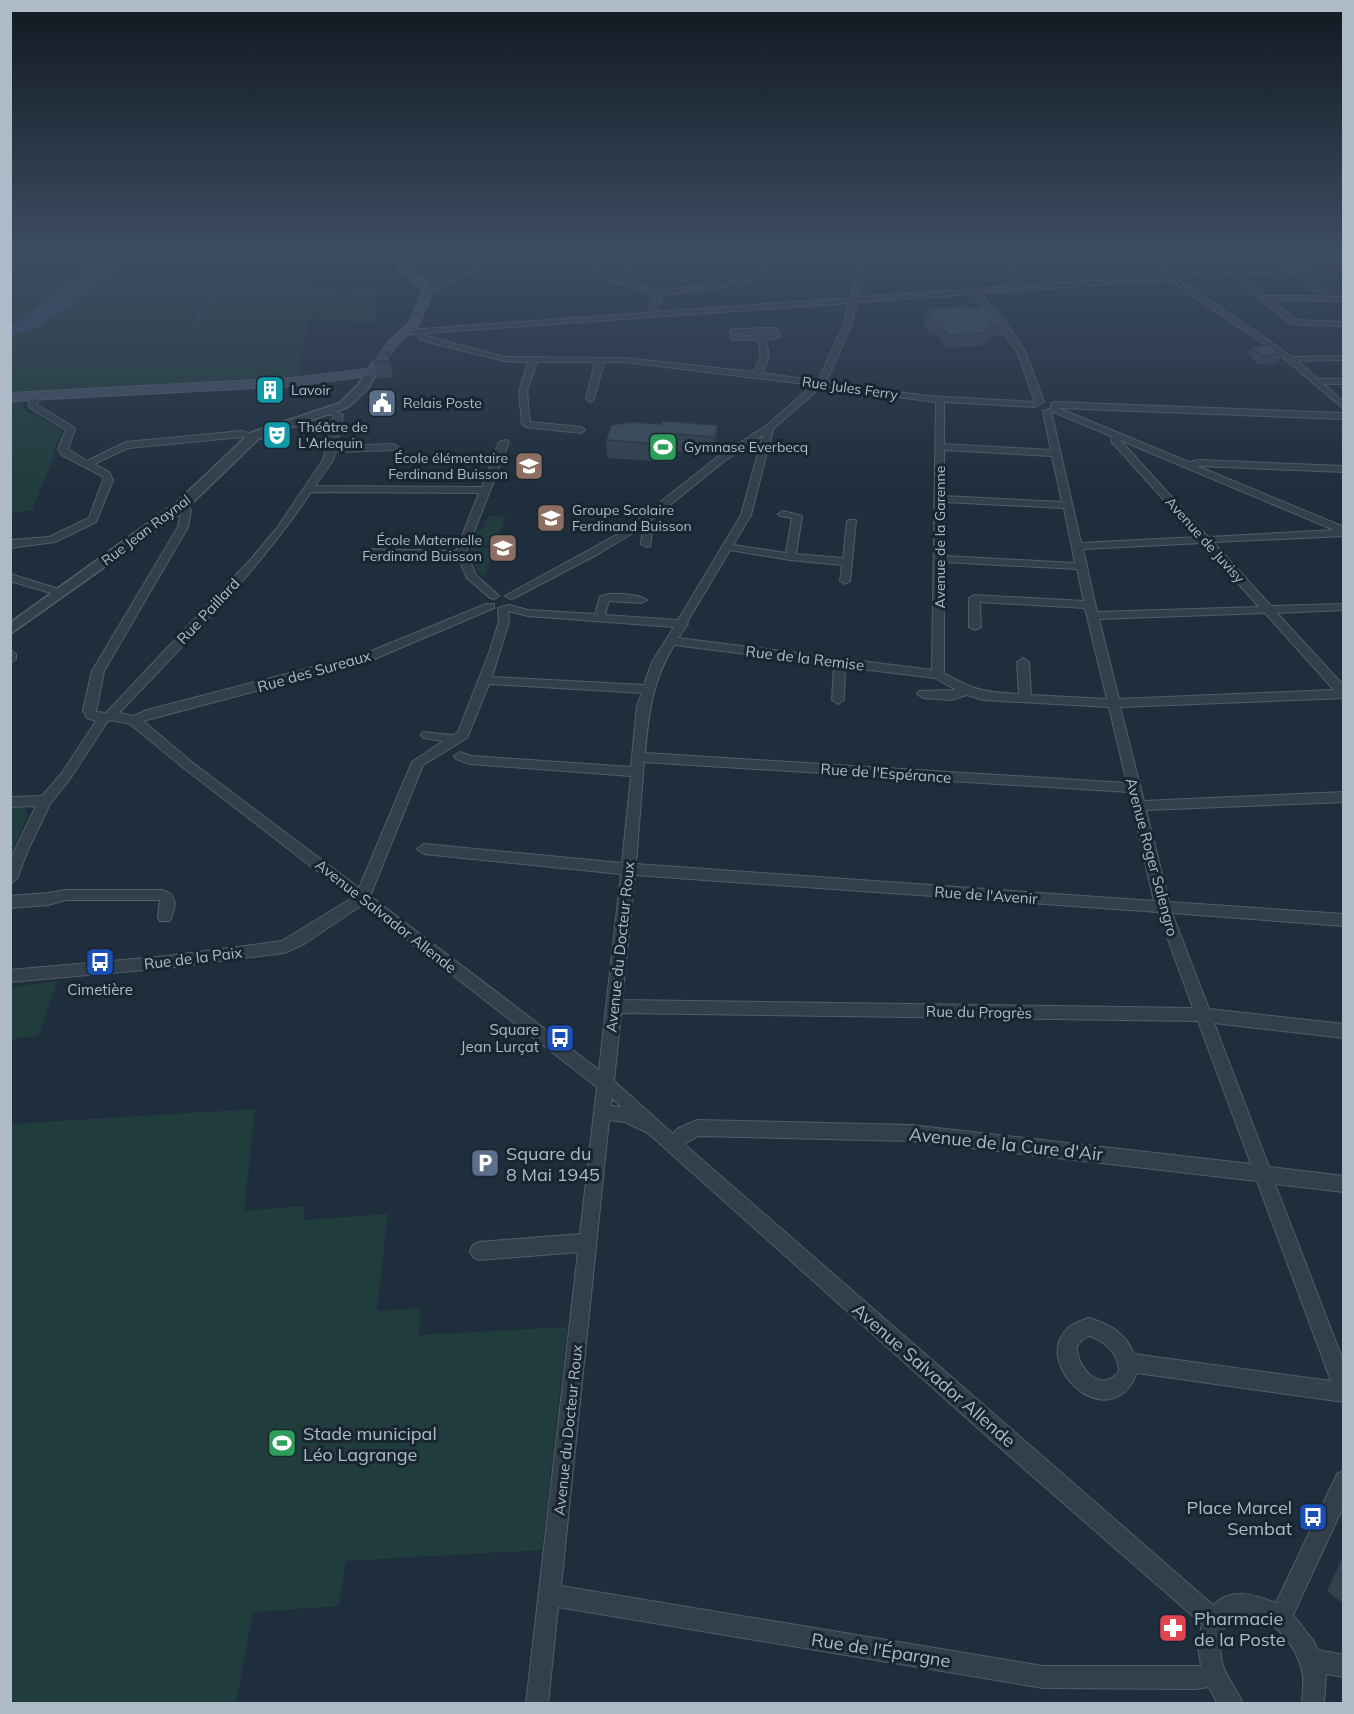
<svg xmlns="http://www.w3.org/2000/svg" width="1354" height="1714" font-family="Mulish,sans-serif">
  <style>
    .green { fill: #213c3d }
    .water { fill: #314b66 }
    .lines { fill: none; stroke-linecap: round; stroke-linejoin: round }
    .stream { stroke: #314b66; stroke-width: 2 }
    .minor-casing { stroke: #515d6a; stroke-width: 2 }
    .tertiary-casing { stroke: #515d6a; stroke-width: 3 }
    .secondary-casing { stroke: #515d6a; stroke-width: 2 }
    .minor { fill: #33404c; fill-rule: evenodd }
    .tertiary { fill: #33404c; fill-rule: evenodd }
    .secondary { fill: #414f60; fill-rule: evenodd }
    .wall { fill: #33414f }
    .shaded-wall { fill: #293540 }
    .building { fill: #3b4c5c; stroke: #293540; stroke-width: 1.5 }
    .labels { text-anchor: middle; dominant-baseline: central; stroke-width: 6; stroke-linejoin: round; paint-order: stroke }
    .far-street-label { font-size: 14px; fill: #aebac8; stroke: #192531 }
    .far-poi-label { font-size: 14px; fill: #aebac8; stroke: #192531; text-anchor: start }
    .street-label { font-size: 15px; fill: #aebac8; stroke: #192531 }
    .poi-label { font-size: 15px; fill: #aebac8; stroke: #192531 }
    .near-street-label { font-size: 18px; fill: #aebac8; stroke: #192531 }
    .near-poi-label { font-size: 18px; fill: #aebac8; stroke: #192531; text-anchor: start }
  </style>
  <rect width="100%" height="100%" fill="#1f2e3c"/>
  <path class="green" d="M16,250H107L11,326V268L15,265L18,251Z
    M132,250H315L308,286L339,290L378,288L375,308L376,324L308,318L299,379L11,395V335L36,329L99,287L132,259Z
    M11,398L24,399L22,404L26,411L59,427L62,432L53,452L54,457L32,510L11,514Z
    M488,516L506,517L495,546L470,544L476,529L482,530Z
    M469,547L494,549L484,578L476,569Z
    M24,807L28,816L11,854V808Z
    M58,981L38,1036L11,1039V987Z
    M255,1109L244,1211L304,1206V1220L388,1214L377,1311L421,1308L419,1335L567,1327L542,1550L346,1561L339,1606L253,1612L236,1703H11V1124Z"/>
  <path class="water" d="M107,250H132V259L99,287L36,329L11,335V326Z"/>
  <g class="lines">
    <path class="stream" d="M116,272L209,270L222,273L226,280L211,296L194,325"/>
    <g class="minor-casing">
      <path id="minor" d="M507,250H516L440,289L427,291L423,289Z
        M567,250H575L612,276L618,278L631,264L644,259L713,251L861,260L863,250H870L858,297L1018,286L1001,260L964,261L960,259L964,257L998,256L995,250H1002L1025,286L1074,282L1051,258L1036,250C1056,250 1068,268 1082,282L1165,276L1145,250H1152L1172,275L1308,265L1297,250H1304C1316,269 1323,264 1344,263V267L1297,271L1332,297H1344V301L1271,300L1296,320L1344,322V326L1291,324L1230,275L1178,279L1292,357L1344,356V360L1297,361L1318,379H1344V384H1323L1344,402V409L1279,354L1169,280L980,293L1006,323L1025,351L1044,402L1035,407L944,402V444L1051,450L1043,411L1050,409L1052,403L1055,402L1344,413V419L1058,408L1189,462L1198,460L1344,466V472L1197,466L1344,527V536L1213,542L1271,606L1344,604V610L1277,613L1344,686V698L1120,707L1144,801L1344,792V802L1146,810L1169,902L1344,914V926L1172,913L1209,1009L1344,1024V1038L1214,1023L1269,1167L1344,1176V1192L1275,1184L1344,1363V1402L1137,1373C1110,1440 1029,1364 1068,1328C1073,1323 1083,1320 1089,1318C1109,1324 1126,1333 1134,1354L1331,1381L1257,1181L911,1141L698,1136L684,1144L1213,1605C1232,1587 1254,1594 1276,1603L1337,1474L1344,1471V1505L1293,1615L1313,1640L1318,1650L1344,1655V1677L1326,1674L1324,1704H1302C1302,1693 1305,1681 1302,1671C1299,1657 1292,1645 1283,1635C1266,1616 1229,1600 1222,1635C1220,1644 1220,1653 1222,1662C1226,1678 1237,1689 1243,1704H1218L1209,1687L1195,1689L1043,1688L558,1607L548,1704H526L578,1252L479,1260L473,1257L470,1251L473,1245L479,1242L580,1234L597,1087L362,905L304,944L284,953L167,968L10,982V970L167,956L282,941L352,898L185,769L130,724L111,720L107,722L70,779L50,804L28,850L17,879L10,884V860L36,806L10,807V797L42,796L62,773L96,721L87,718L83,710L92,671L178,527L181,511L176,506L184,504L191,510L188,527L104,671L96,712L106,713L251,559L277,528L323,460L334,416L325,413V409H331L343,415L336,446L394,444L399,447L394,450L335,452L333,460L315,486L482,487L499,442L507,440L509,442L466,552L476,575L499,596L494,599L490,598L467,578L458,557L366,555L361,552L366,549L456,551L479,493L311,492C257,573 186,642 119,713L133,716L147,710L364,654L486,604H494V608L372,660L143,721L193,763L359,888L412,762L443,741L423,738L421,735L423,732L453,735L458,732L489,653L499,622L498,608L509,605L528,610L595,614L600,597C608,591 639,594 647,600L642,603L609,601L605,615L678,620L741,515L763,435L723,462L649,522L653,527L650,546L646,547L641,544L643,527L598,554L514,598L510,599L505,596L624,531L716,458L766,426L813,385L625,362H604L594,399L590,402L586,399L595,362H537L527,391L530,422L581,427L585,430L581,433L526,427L522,424L519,391L528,362L505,361L420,340L417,334H407L403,332L407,330L647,313L656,294L606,280ZM713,255L770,259L747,276L735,281L660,291L624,280L637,268L648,263ZM779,259L860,264L851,298L655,312L663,295L739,285L753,280ZM1288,271L1322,296H1265L1239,275ZM973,294L1017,351L1035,402L927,396L826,382L851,326L857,302ZM849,303L843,326L818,381L762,373L769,356L766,340L780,337L778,330L774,328L734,329L730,331L732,340H758L761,356L754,372L625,358L505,357L426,336L425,333ZM771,332V335L739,336L738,333ZM821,387L936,402L932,670L678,638L688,624L687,622L730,550L790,560L842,565L840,581L845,584L850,581L856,520H848L847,522L843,558L796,554L802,516L783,511L778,514L780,516L792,518L786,553L733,545L751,515L773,429ZM1051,411L1111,436L1112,442L1197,537L1081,543ZM1120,440L1334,530L1208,537ZM944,450L1052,456L1062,502L944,496ZM944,502L1064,508L1075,563L944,556ZM1202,543L1259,607L1097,612L1083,549ZM944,562L1077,569L1084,601L974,595L969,598V627L975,630L981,627L980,602L1085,608L1107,699L1031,695L1029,662L1023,658L1017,662L1019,694C983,692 976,691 944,673ZM508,611L528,616L674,627L652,662L644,685L492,677L509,622ZM1265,613L1334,690L1119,699L1099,619ZM674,645L834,665L832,700L838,704L844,700L845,667L935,678L956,690L919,691L917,694L923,698L951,700L967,695L983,700L1109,707L1127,783L645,753C649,711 652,682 674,645ZM489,684L642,693L637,706L631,767L471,756L460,752L454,756L456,759L470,764L631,776L622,863L424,844L417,849L424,854L621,874L599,1070L370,896L423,765L467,738ZM644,762L1129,792L1154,901L636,864ZM635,875L1158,912L1193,1008L622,1000ZM621,1013L1198,1021L1251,1164L911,1125L697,1120L677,1129L673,1134L614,1081ZM612,1098L621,1107L611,1106ZM609,1120L625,1122L648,1133L989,1438L1202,1624L1198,1645L1201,1666H1043L561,1586ZM1089,1336C1105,1341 1119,1354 1119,1371C1102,1395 1076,1368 1077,1346L1082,1340Z
        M33,393L40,395L37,405L74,427L75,429L68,449L87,461L126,442L242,431L258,436L254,439L242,437L128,448L94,464L109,472L113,480L96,522L55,542L10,548V540L49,537L89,518L103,480L102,476L62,455L58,449L66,430L30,408L28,403Z
        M10,574L65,591L66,593L61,596L10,581Z
        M10,650L16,654V659L10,663Z
        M66,890H162C179,895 176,906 170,921H160L158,917L160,900H66L48,905L10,908V896L48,893Z"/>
    </g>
    <g class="tertiary-casing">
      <path id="tertiary" d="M371,369L377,372L368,388L348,407L258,439L186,509L10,634V623L176,503L250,433L340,403L359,384L367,370Z"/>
    </g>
    <g class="secondary-casing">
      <path id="secondary" d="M387,250H397L407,266L429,284L432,294L417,328L399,343L375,375L293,386L10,401V393L293,378L367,369L391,339L408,324L422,294L420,287L399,270Z"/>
    </g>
    <use href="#minor" class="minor"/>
    <use href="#tertiary" class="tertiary"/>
    <use href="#secondary" class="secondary"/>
  </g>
  <path class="wall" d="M970,308L1005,324L1003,336L991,337L990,341H987V345L947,348L936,334H931L924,325L926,313H928V309Z
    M1251,347L1281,354L1278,363L1258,364L1248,355Z
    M389,352L393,378H378L374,361Z
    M661,424L718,425L717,442L714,454L673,451L670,462L607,458L606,440Z
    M1344,1554V1604L1327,1591Z"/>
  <path class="shaded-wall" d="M389,352L393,369V378L390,361Z
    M718,425L717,442L714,454L715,437Z
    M284,430L287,438L273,442L270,433Z
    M673,434V451L670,462V445Z"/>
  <path class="building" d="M967,306L970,308L991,307L1005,324L990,325L993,329H987L989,332L949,336L938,322H933L926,313H932L928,309Z
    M1271,345L1281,354L1261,356L1251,347Z
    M379,352H389L390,361H374L376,356Z
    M663,421L718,425L715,437L673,434L670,445L606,440L611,425L630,422L661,424Z
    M280,424L284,430L270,433L268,428Z"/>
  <linearGradient id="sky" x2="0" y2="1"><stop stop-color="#111921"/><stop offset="0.51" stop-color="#3c4c61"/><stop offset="1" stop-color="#3c4c61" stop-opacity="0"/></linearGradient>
  <rect width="1354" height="490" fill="url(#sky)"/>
  <defs>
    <g id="building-square" transform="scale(1.5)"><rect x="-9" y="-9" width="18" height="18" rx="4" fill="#0f9aa8" stroke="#192531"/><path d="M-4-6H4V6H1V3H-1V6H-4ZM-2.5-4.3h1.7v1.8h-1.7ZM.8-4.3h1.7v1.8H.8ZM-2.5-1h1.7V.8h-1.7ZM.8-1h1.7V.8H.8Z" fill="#fff"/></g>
    <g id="civic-square" transform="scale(1.5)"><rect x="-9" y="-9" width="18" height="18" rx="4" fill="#5c6f8a" stroke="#192531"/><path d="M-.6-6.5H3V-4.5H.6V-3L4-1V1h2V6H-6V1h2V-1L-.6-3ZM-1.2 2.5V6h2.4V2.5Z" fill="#fff"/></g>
    <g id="theatre-square" transform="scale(1.5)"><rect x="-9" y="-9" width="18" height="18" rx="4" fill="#0f9aa8" stroke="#192531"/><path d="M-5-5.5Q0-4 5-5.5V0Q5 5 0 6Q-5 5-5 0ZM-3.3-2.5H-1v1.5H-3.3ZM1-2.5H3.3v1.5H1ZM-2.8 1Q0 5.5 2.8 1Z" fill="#fff"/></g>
    <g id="stadium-square" transform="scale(1.5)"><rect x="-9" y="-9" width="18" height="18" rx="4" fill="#2e9e5b" stroke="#192531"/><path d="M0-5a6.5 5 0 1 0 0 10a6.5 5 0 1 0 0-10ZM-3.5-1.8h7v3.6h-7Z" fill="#fff"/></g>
    <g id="school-square" transform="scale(1.5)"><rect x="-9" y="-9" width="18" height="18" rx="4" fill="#8d6e63" stroke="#192531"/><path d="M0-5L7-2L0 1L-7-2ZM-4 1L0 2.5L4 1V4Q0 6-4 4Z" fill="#fff"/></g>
    <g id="bus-square" transform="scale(1.5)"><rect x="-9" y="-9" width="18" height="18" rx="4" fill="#1a4fb4" stroke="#192531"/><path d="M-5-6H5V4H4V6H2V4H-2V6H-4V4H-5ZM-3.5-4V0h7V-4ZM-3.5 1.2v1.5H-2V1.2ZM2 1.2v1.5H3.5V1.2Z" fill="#fff"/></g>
    <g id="parking-square" transform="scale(1.5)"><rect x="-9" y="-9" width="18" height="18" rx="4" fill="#5c6f8a" stroke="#192531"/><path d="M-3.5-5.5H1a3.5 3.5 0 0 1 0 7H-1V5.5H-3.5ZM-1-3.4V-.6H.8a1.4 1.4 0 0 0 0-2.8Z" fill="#fff"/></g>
    <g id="pharmacy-square" transform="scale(1.5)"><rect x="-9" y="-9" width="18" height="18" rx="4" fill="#e0444e" stroke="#192531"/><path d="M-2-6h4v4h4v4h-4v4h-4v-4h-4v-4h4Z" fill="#fff"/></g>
  </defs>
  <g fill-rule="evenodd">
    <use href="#building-square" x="270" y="390"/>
    <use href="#civic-square" x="382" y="403"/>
    <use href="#theatre-square" x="277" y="435"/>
    <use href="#stadium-square" x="663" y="447"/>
    <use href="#school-square" x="529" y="466"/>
    <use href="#school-square" x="551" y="518"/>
    <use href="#school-square" x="503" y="548"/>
    <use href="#bus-square" x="100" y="962"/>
    <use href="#bus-square" x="560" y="1038"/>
    <use href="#parking-square" x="485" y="1163"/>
    <use href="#stadium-square" x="282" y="1443"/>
    <use href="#bus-square" x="1313" y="1517"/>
    <use href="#pharmacy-square" x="1173" y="1628"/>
  </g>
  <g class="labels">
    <g class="far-street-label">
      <text transform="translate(850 388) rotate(8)">Rue Jules Ferry</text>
      <text transform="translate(146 530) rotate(-37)">Rue Jean Raynal</text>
      <text transform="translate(940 537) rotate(-90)">Avenue de la Garenne</text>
      <text transform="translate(1205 540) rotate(48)">Avenue de Juvisy</text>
    </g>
    <g class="far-poi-label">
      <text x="291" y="390">Lavoir</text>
      <text x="403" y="403">Relais Poste</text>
      <text x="298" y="427">Théâtre de<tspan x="298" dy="16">L'Arlequin</tspan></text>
      <text x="684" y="447">Gymnase Everbecq</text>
      <text x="508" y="458" text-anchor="end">École élémentaire<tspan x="508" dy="16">Ferdinand Buisson</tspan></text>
      <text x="572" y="510">Groupe Scolaire<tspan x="572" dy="16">Ferdinand Buisson</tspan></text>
      <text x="482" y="540" text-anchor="end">École Maternelle<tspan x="482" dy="16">Ferdinand Buisson</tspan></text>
    </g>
    <g class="street-label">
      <text transform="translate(208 611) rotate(-47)">Rue Paillard</text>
      <text transform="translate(805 658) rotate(7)">Rue de la Remise</text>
      <text transform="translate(314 671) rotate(-16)">Rue des Sureaux</text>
      <text transform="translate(886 773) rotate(4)">Rue de l'Espérance</text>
      <text transform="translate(1152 857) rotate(75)">Avenue Roger Salengro</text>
      <text transform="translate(986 895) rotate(4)">Rue de l'Avenir</text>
      <text transform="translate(386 916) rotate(38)">Avenue Salvador Allende</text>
      <text transform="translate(620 947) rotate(-84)">Avenue du Docteur Roux</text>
      <text transform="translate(193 958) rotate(-7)">Rue de la Paix</text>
      <text transform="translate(979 1012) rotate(1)">Rue du Progrès</text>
      <text transform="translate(568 1430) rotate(-84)">Avenue du Docteur Roux</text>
    </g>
    <g class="poi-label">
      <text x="100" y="989">Cimetière</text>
      <text x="539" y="1029" text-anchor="end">Square<tspan x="539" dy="17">Jean Lurçat</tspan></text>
    </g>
    <g class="near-street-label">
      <text transform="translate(1006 1144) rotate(6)">Avenue de la Cure d'Air</text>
      <text transform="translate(934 1375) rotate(41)">Avenue Salvador Allende</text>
      <text transform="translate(881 1650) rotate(9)">Rue de l'Épargne</text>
    </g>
    <g class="near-poi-label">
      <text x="506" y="1153">Square du<tspan x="506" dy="21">8 Mai 1945</tspan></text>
      <text x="303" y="1433">Stade municipal<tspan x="303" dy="21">Léo Lagrange</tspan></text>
      <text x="1292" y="1507" text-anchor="end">Place Marcel<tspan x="1292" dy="21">Sembat</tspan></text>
      <text x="1194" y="1618">Pharmacie<tspan x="1194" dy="21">de la Poste</tspan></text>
    </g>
  </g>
  <rect width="1354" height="1714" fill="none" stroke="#aebac8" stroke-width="24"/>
</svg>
